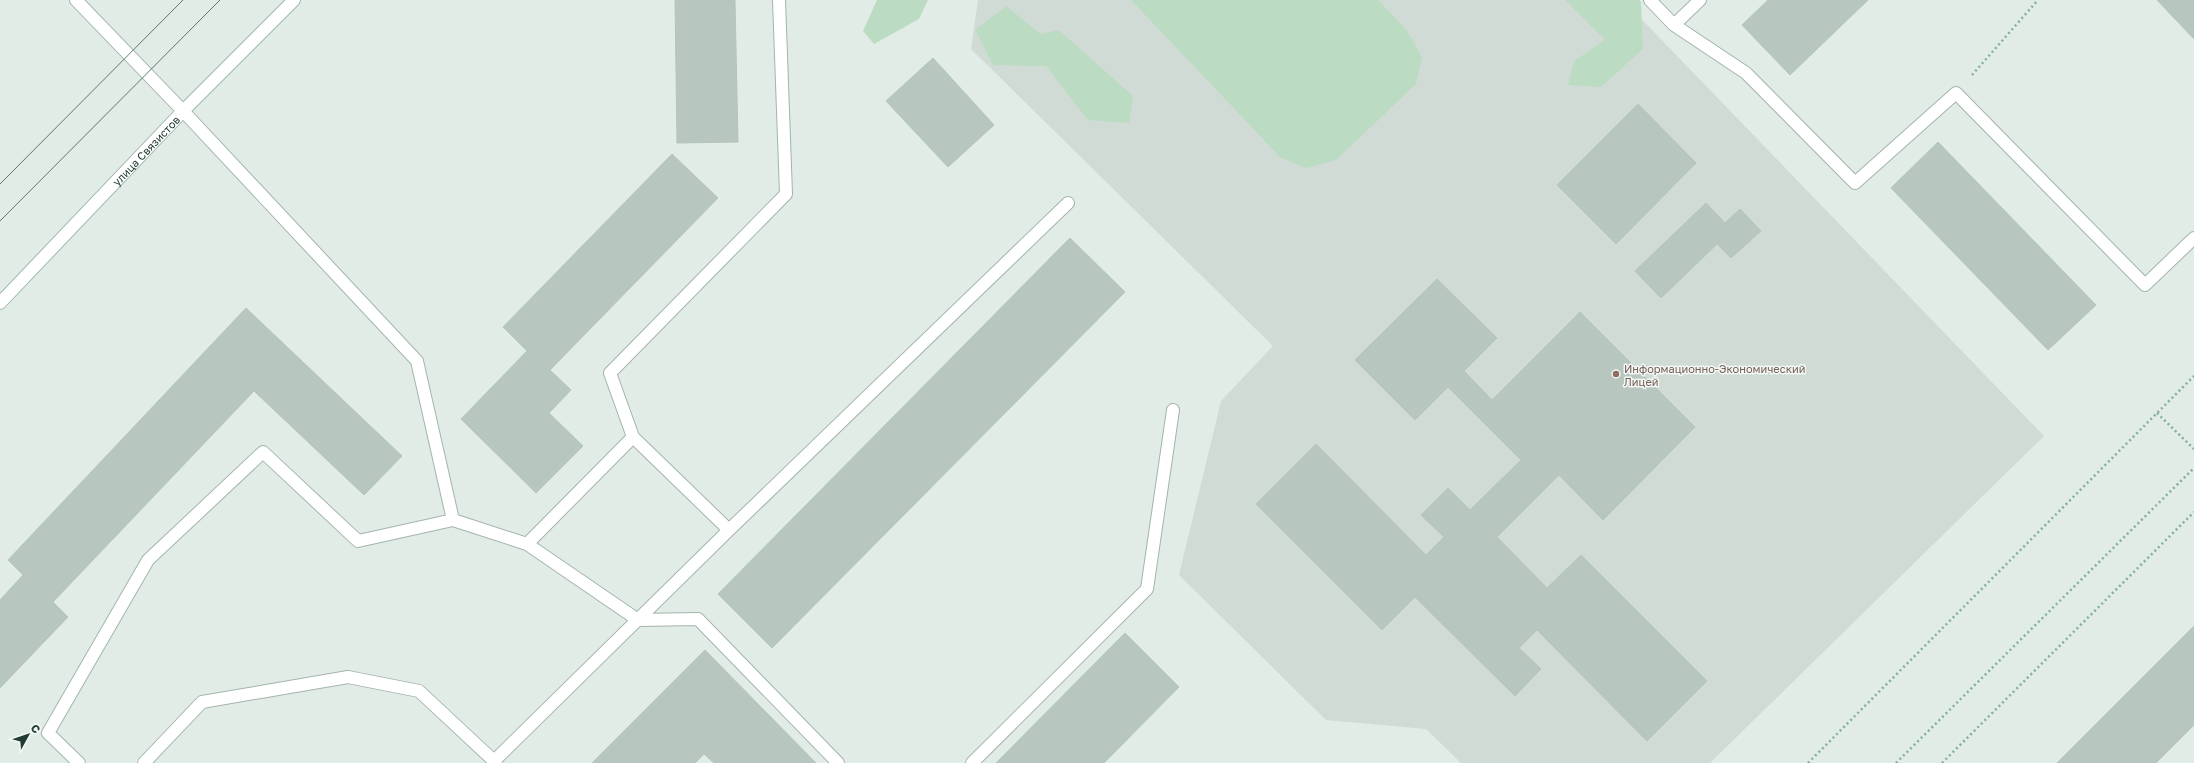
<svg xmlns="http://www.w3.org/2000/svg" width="2194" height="763" font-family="'Golos Text',sans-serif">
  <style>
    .built { fill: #d0dbd5 }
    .green { fill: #bbdcc2 }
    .building { fill: #b7c6bf; stroke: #b4c5bd }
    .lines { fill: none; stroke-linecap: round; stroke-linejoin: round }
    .service-casing { stroke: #a4b4ad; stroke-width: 14 }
    .secondary-casing { stroke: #a0b7ae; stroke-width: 14 }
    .path { stroke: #82af9e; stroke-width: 2.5; stroke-dasharray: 2 3; stroke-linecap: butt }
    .service { stroke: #fff; stroke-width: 12 }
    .secondary { stroke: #fff; stroke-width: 12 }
    .tram { stroke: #5c786f; stroke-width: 1 }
    .education-dot { fill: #8d6e63; stroke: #f2f8f5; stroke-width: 1.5 }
    .labels { text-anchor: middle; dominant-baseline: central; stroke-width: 3; stroke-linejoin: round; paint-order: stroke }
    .street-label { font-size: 11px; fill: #223c33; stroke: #f2f8f5 }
    .education-label { font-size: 11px; fill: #785e54; stroke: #f2f8f5; text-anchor: start }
  </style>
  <rect width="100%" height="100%" fill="#e1ece6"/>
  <path class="built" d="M978,0H1623L2044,436L1710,763H1461L1426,729L1326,720L1179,575L1221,401L1273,346L971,49Z"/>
  <path class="green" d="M877,0H928L919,19L874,44L863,31Z
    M1131,0H1378L1406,29L1422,57L1416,84L1336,160L1306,168L1280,157Z
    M1565,0H1639L1641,2L1643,49L1601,87L1568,85L1574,61L1605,40Z
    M1006,6L1041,34L1059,30L1133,96L1129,123L1088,120L1046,66L993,65L975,30Z"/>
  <path class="building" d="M675,0H735L738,142L677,143Z
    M1768,0H1868L1790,75L1742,25Z
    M2157,0H2194V39Z
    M933,58L994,125L948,167L886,101Z
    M1638,104L1696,163L1616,244L1557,185Z
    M1938,142L2096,305L2048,350L1891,188Z
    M672,154L718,198L550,370L571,390L549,413L583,446L536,493L461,419L527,351L503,327Z
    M1706,203L1725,223L1740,209L1761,231L1731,258L1717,244L1661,298L1635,271Z
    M1070,238L1125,292L772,648L718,594Z
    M1437,279L1497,338L1464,371L1492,400L1580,312L1695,427L1603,520L1559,475L1497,537L1547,588L1581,555L1707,681L1647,741L1537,630L1519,648L1541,669L1515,696L1415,597L1382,630L1256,504L1316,444L1426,555L1444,537L1421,515L1448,488L1470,510L1521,460L1448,387L1415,420L1355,360Z
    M246,308L402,456L364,495L254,391L53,602L68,617L0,688V600L23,575L8,560Z
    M2194,626V725L2156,763H2057Z
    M1125,633L1179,687L1104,763H996Z
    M705,650L816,763H714L704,754L695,763H592Z"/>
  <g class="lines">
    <g class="service-casing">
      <path id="service" d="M76,0L183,111L417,361L453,520L527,544L638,620L698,619L838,763
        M1650,0L1674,25L1746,73L1855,183L1956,93L2145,285L2194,238
        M1674,25L1700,0
        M633,437L729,530L1068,203
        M527,544L633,437L610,373L786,194L779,0
        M79,763L48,733L148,560L263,452L358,541L453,520
        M144,763L202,702L348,677L419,691L494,761
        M496,763L494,761L729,530
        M972,763L1147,589L1173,410"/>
    </g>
    <g class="secondary-casing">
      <g id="secondary">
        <path id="s1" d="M0,303L183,111L294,0"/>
      </g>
    </g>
    <path class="path" d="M1972,75L2038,0
      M2157,413L2194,449
      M1808,763L2194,376
      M1896,763L2194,468
      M1942,763L2194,512"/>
    <use href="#service" class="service"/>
    <use href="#secondary" class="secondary"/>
    <path class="tram" d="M0,184L183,0
      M0,221L220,0"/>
  </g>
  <circle class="education-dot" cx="1616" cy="374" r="4"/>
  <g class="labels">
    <g class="street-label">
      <text stroke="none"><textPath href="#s1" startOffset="211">улица Связистов</textPath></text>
    </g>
    <g class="education-label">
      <text x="1624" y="368">Информационно-Экономический<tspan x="1624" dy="13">Лицей</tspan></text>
    </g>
  </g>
  <g transform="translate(28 735) rotate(50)" stroke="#f2f8f5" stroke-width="3" paint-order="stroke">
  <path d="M0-3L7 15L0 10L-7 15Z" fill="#223c33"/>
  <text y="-6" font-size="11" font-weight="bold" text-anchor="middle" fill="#223c33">С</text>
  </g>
</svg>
